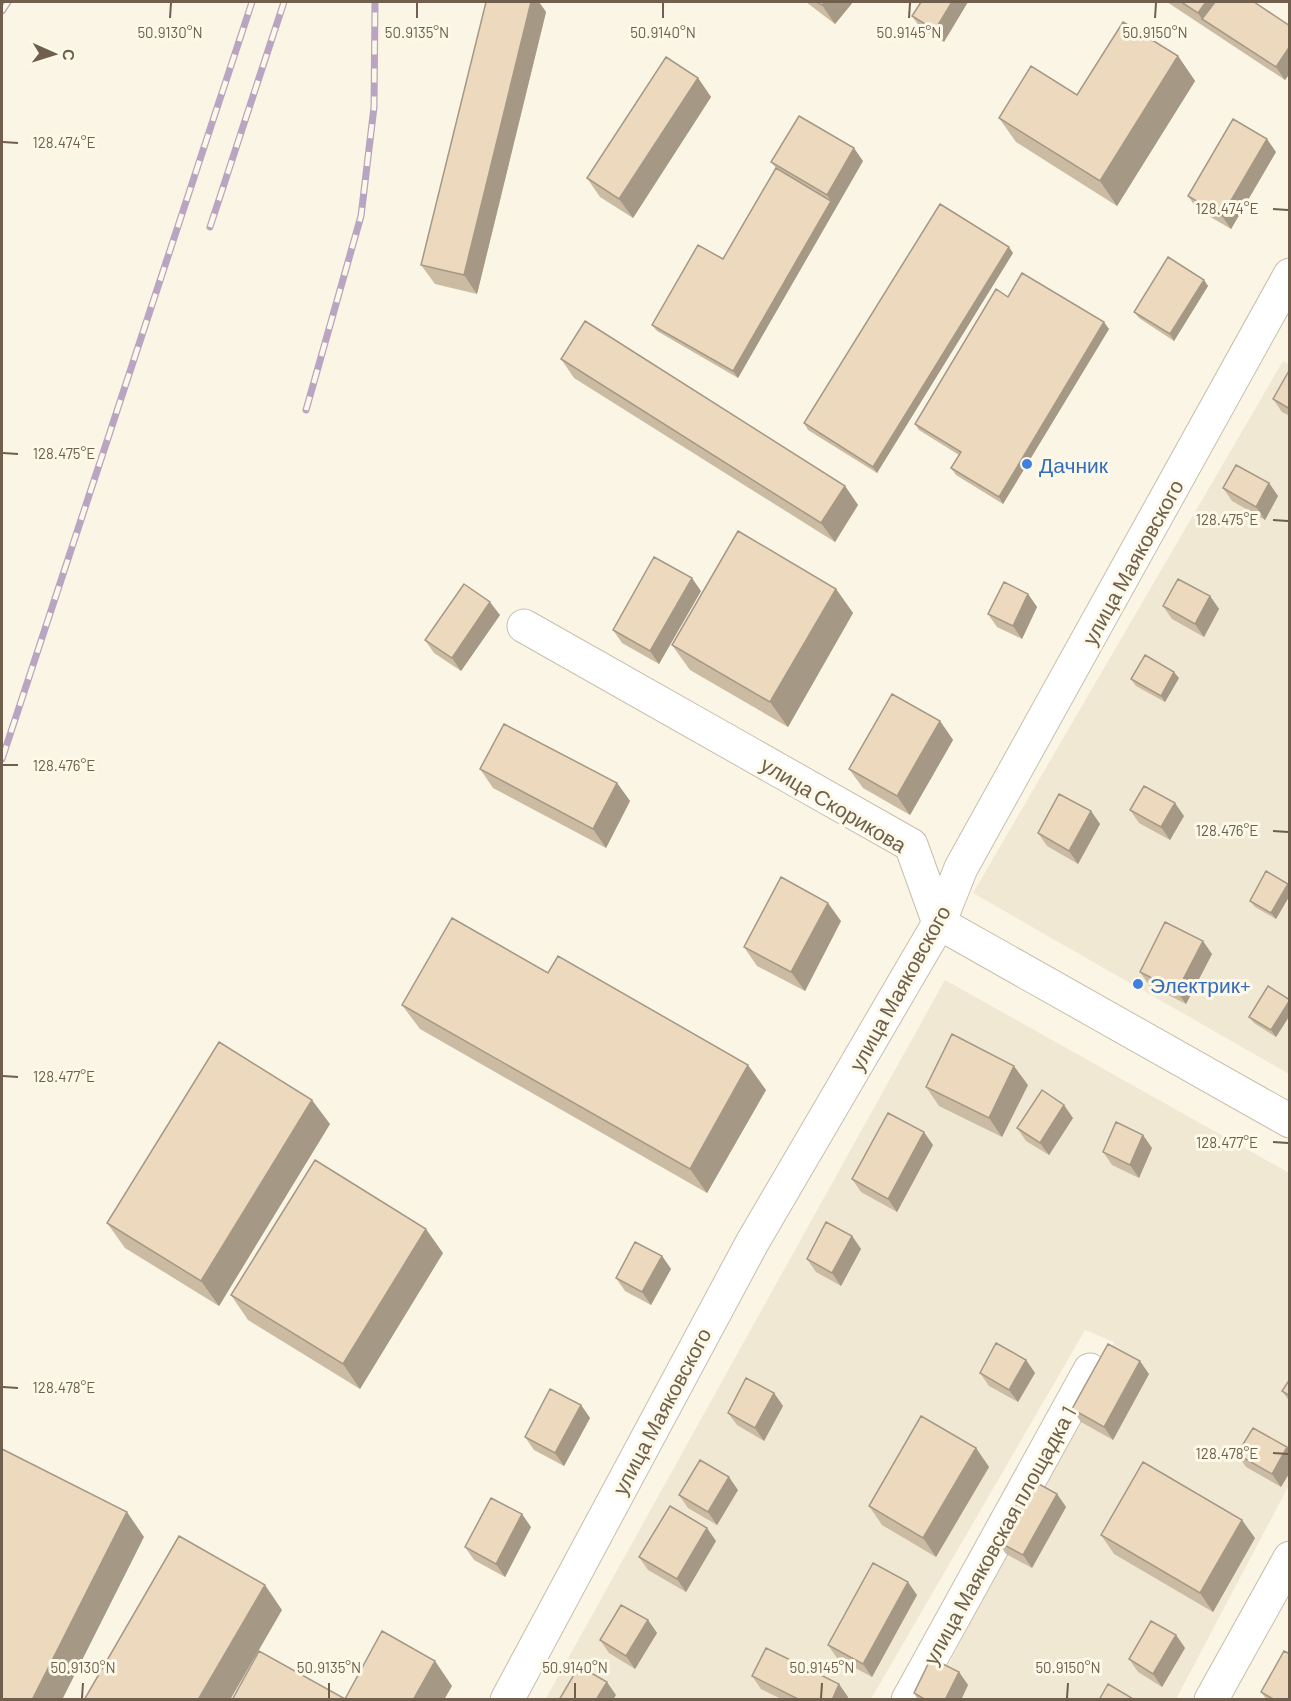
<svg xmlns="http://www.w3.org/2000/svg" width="1291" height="1701" font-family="Barlow,sans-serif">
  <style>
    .residential { fill: #f0e8d3 }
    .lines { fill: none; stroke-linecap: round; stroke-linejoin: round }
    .minor-casing { stroke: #c9beab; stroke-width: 35 }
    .minor { stroke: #fff; stroke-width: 33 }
    .rail-casing { stroke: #b9a4c1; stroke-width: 7 }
    .rail { stroke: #fdf9e9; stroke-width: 4.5; stroke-dasharray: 14; stroke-linecap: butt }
    .wall { fill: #cbbba3 }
    .shaded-wall { fill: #a59885 }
    .building { fill: #ecd9be; stroke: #a59885; stroke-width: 1.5 }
    .ticks { fill: none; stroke: #6f5f4c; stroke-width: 2 }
    .shop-dot { fill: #3f7fe0; stroke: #fdf9e9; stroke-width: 2 }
    .labels { text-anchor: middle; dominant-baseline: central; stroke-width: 6; stroke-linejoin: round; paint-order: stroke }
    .shop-label { font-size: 21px; fill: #366cbe; stroke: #fdf9e9; text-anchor: start }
    .street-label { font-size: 21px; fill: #6f5f4c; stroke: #fdf9e9 }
    .ticks-label { font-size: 15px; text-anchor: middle; fill: #6f5f4c; stroke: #fdf9e9; stroke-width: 6; stroke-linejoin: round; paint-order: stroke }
  </style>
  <rect width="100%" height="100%" fill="#faf5e4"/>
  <path class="residential" d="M1283,361L1290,365L1289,1074L973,893Z
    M945,980L1289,1173V1485L1176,1699H931L1114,1342L1085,1330L871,1699L545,1700Z"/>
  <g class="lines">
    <g class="minor-casing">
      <path id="minor" d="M524,626L911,845L939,923L1290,1121
        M507,1700L752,1243L939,923L961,868L1290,275
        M908,1700L1090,1370
        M1211,1700L1290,1558"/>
    </g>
    <use href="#minor" class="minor"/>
    <g class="rail-casing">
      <path id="rail" d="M2,11L8,2
        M210,227L284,2
        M306,410L361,216L374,107L375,2
        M2,759L252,2"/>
    </g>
    <use href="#rail" class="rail"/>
  </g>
  <path class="wall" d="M486,2H539L546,12L477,294L435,284L421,265Z
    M806,2H853L835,24Z
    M921,2L944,42L921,29L912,16Z
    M1167,2H1254L1290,26V73L1285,80Z
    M1178,56L1195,81L1117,206L1016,142L999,118L1077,95Z
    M698,78L711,97L633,218L600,197L587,178Z
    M1276,152L1231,229L1197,209L1188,196Z
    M863,161L738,378L657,331L652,325L723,259L776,168L771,162Z
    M1013,253L877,473L808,430L804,423Z
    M1204,280L1208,286L1174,341L1139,318L1134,312Z
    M1008,297L1109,329L1003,504L956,475L951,468L959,455L919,430L915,424Z
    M561,359L845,486L858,505L835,542L574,378Z
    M1290,369V416L1282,412L1273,399Z
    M1269,483L1278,496L1265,520L1232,501L1223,488Z
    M836,589L853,613L788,727L690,670L672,645Z
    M701,591L659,664L622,643L613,630Z
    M1028,594L1037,607L1022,639L997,627L988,614Z
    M1210,596L1219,609L1204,637L1172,619L1163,606Z
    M500,615L461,671L434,653L425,640Z
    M1179,678L1165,702L1136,686L1131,679Z
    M940,721L953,740L910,815L863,788L849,769Z
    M480,769L617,783L630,801L606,848L493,788Z
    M1130,810L1184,816L1170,840L1139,823Z
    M1091,811L1100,824L1078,864L1047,846L1038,833Z
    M1288,884L1290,886V895L1276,919L1255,907L1250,901Z
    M841,921L805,991L757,966L744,947Z
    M1212,954L1186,1004L1149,985L1140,972Z
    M548,973L766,1090L707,1193L420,1029L402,1005Z
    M1290,1000V1015L1276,1037L1254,1023L1249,1017Z
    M1028,1085L1002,1137L939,1106L926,1087Z
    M1073,1118L1049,1155L1026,1141L1017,1128Z
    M330,1124L219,1306L125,1248L107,1223Z
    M933,1145L897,1212L861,1192L852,1179Z
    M1152,1148L1139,1178L1112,1165L1103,1152Z
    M852,1236L861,1249L841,1286L816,1272L807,1259Z
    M443,1253L360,1389L248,1320L231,1295Z
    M662,1256L671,1269L651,1305L625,1291L616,1278Z
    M1026,1360L1035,1373L1018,1402L989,1386L980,1373Z
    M1149,1374L1113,1440L1081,1422L1072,1409Z
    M1290,1379V1402L1282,1391Z
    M774,1393L783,1406L764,1441L737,1425L728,1413Z
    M581,1405L590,1418L564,1466L534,1450L525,1437Z
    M1287,1447L1290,1451V1472L1281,1487L1246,1467L1237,1454Z
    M976,1448L989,1467L936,1557L882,1525L869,1506Z
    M738,1490L717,1525L688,1508L679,1495Z
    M1057,1494L1066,1507L1032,1568L1006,1554L997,1541Z
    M531,1527L505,1577L474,1560L465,1547Z
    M1101,1535L1255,1538L1213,1612L1114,1554Z
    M716,1541L686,1592L648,1570L639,1557Z
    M917,1595L872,1677L837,1658L828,1645Z
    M648,1620L657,1633L635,1669L609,1653L600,1640Z
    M1176,1635L1185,1648L1162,1687L1138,1672L1129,1659Z
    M959,1672L968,1685L961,1700H918L914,1693Z
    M752,1676L848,1697L847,1700H783L761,1689Z
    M1261,1692L1290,1700H1267Z"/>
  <path class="shaded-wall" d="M531,2H539L546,12L477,294L464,275Z
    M825,2H853L835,24L822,5Z
    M952,2H968L944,42L935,30Z
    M1206,2H1233L1202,19L1198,13Z
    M1290,46V73L1285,80L1276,67Z
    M1178,56L1195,81L1117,206L1100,181Z
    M698,78L711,97L633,218L619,199Z
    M1267,139L1276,152L1231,229L1222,216Z
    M854,148L863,161L738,378L733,371L831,201L827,195Z
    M1009,247L1013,253L877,473L873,467Z
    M1204,280L1208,286L1174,341L1170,334Z
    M1104,322L1109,329L1003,504L999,497Z
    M1269,483L1278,496L1265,520L1256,507Z
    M845,486L858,505L835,542L821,523Z
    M692,578L701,591L659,664L650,651Z
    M836,589L853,613L788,727L770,702Z
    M1028,594L1037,607L1022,639L1013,626Z
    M1210,596L1219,609L1204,637L1195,624Z
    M490,602L500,615L461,671L452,658Z
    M1174,672L1179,678L1165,702L1161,696Z
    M940,721L953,740L910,815L897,796Z
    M617,783L630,801L606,848L593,829Z
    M1175,803L1184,816L1170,840L1161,827Z
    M1091,811L1100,824L1078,864L1069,851Z
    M1288,884L1290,886V895L1276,919L1271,913Z
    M828,903L841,921L805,991L791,972Z
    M1203,941L1212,954L1186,1004L1177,991Z
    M1290,1001V1015L1276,1037L1271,1030Z
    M748,1065L766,1090L707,1193L690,1169Z
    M1014,1066L1028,1085L1002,1137L989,1118Z
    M312,1100L330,1124L219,1306L201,1281Z
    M1064,1105L1073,1118L1049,1155L1040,1143Z
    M924,1132L933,1145L897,1212L888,1199Z
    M1143,1135L1152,1148L1139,1178L1130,1165Z
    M426,1229L443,1253L360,1389L343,1364Z
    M852,1236L861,1249L841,1286L832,1273Z
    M662,1256L671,1269L651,1305L642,1292Z
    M1026,1360L1035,1373L1018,1402L1009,1390Z
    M1140,1361L1149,1374L1113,1440L1104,1427Z
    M774,1393L783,1406L764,1441L755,1428Z
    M581,1405L590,1418L564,1466L555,1453Z
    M1287,1447L1290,1451V1472L1281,1487L1272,1474Z
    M976,1448L989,1467L936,1557L923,1538Z
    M729,1477L738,1490L717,1525L708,1512Z
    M1057,1494L1066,1507L1032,1568L1023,1555Z
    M127,1512L144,1537L62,1700H32Z
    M522,1514L531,1527L505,1577L496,1564Z
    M1242,1520L1255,1538L1213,1612L1200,1593Z
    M707,1528L716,1541L686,1592L677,1579Z
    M908,1582L917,1595L872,1677L863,1664Z
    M265,1585L282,1610L230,1700H198Z
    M648,1620L657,1633L635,1669L626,1656Z
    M1176,1635L1185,1648L1162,1687L1153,1674Z
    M435,1661L452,1686L444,1700H413Z
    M959,1672L968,1685L961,1700H945Z
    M607,1682L616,1695L613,1700H596Z
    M839,1684L848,1697L847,1700H832Z"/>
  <path class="building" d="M486,2H531L464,275L421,265Z
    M817,2H825L822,5Z
    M921,2H952L935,30L912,16Z
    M1181,2H1206L1198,13Z
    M1215,2H1254L1290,26V46L1276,67L1202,19Z
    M1123,22L1178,56L1100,181L999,118L1031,66L1077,95Z
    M666,57L698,78L619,199L587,178Z
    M799,116L854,148L827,195L771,162Z
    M1233,119L1267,139L1222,216L1188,196Z
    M776,168L831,201L733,371L652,325L698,245L723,259Z
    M940,204L1009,247L873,467L804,423Z
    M1168,257L1204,280L1170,334L1134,312Z
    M1022,273L1104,322L999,497L951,468L961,452L915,424L996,289L1008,297Z
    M585,321L845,486L821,523L561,359Z
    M1290,369V409L1273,399Z
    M1236,465L1269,483L1256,507L1223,488Z
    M738,531L836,589L770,702L672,645Z
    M654,557L692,578L650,651L613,630Z
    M1178,579L1210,596L1195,624L1163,606Z
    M1004,582L1028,594L1013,626L988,614Z
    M464,584L490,602L452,658L425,640Z
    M1145,655L1174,672L1161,696L1131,679Z
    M892,694L940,721L897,796L849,769Z
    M504,724L617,783L593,829L480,769Z
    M1144,786L1175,803L1161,827L1130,810Z
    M1059,794L1091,811L1069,851L1038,833Z
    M1266,871L1288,884L1271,913L1250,901Z
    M781,877L828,903L791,972L744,947Z
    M452,918L548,973L558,956L748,1065L690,1169L402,1005Z
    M1165,922L1203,941L1177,991L1140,972Z
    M1268,986L1290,1000L1271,1030L1249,1017Z
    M952,1034L1014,1066L989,1118L926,1087Z
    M219,1042L312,1100L201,1281L107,1223Z
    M1042,1090L1064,1105L1040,1143L1017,1128Z
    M888,1113L924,1132L888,1199L852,1179Z
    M1116,1122L1143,1135L1130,1165L1103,1152Z
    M315,1160L426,1229L343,1364L231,1295Z
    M826,1222L852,1236L832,1273L807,1259Z
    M635,1242L662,1256L642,1292L616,1278Z
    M996,1343L1026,1360L1009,1390L980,1373Z
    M1108,1344L1140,1361L1104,1427L1072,1409Z
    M746,1378L774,1393L755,1428L728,1413Z
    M1290,1379V1396L1282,1391Z
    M550,1389L581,1405L555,1453L525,1437Z
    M921,1416L976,1448L923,1538L869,1506Z
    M1253,1428L1287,1447L1272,1474L1237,1454Z
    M2,1449L127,1512L32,1700L2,1699Z
    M700,1460L729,1477L708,1512L679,1495Z
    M1143,1462L1242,1520L1200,1593L1101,1535Z
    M1030,1479L1057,1494L1023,1555L997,1541Z
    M491,1498L522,1514L496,1564L465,1547Z
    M670,1506L707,1528L677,1579L639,1557Z
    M179,1536L265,1585L198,1700H84Z
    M873,1563L908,1582L863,1664L828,1645Z
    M621,1605L648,1620L626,1656L600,1640Z
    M1151,1621L1176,1635L1153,1674L1129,1659Z
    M382,1631L435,1661L413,1700H232L259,1651L345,1699Z
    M766,1648L839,1684L832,1700H800L752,1676Z
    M1284,1651L1290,1654V1700H1275L1261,1692Z
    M931,1658L959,1672L945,1700H926L914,1693Z
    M579,1666L607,1682L596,1700H559Z
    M1108,1684L1135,1700H1099Z"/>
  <path class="ticks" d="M170,18L171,3M417,18V3M663,18V3M909,18L910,3M1155,18L1156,3M3,142L18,143M1273,209L1288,210M3,453L18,454M1273,520L1288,521M3,765H18M1273,831L1288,832M3,1076L18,1077M1273,1142L1288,1143M3,1387L18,1388M1273,1453L1288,1454M82,1698L83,1683M329,1698V1683M575,1698V1683M821,1698L822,1683M1067,1698L1068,1683"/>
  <g class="shop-dot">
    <circle cx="1027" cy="464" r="6"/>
    <circle cx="1138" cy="984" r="6"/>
  </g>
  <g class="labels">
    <g class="shop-label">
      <text x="1039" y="464">Дачник</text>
      <text x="1150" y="984">Электрик+</text>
    </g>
    <g class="street-label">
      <text transform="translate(1132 562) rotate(-61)">улица Маяковского</text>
      <text transform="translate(834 804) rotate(31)">улица Скорикова</text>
      <text transform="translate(899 988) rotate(-61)">улица Маяковского</text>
      <text transform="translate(661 1411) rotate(-62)">улица Маяковского</text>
      <text transform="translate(999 1535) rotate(-61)">улица Маяковская площадка 1</text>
    </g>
  </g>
  <g class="ticks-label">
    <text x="170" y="38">50.9130°N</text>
    <text x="417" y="38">50.9135°N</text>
    <text x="663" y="38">50.9140°N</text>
    <text x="909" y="38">50.9145°N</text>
    <text x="1155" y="38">50.9150°N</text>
    <text x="64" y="148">128.474°E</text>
    <text x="1227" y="214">128.474°E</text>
    <text x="64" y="459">128.475°E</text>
    <text x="1227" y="525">128.475°E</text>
    <text x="64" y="771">128.476°E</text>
    <text x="1227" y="836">128.476°E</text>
    <text x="64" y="1082">128.477°E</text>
    <text x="1227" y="1148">128.477°E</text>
    <text x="64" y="1393">128.478°E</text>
    <text x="1227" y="1459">128.478°E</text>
    <text x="83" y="1673">50.9130°N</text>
    <text x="329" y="1673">50.9135°N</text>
    <text x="575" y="1673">50.9140°N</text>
    <text x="822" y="1673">50.9145°N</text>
    <text x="1068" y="1673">50.9150°N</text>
  </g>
  <rect width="1291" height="1701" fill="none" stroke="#6f5f4c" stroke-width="6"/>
  <g transform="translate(54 54) rotate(93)" stroke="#fdf9e9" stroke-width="4.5" paint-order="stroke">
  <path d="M0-4.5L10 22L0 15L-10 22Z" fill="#6f5f4c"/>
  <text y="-9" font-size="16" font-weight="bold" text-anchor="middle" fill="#6f5f4c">С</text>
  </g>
</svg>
